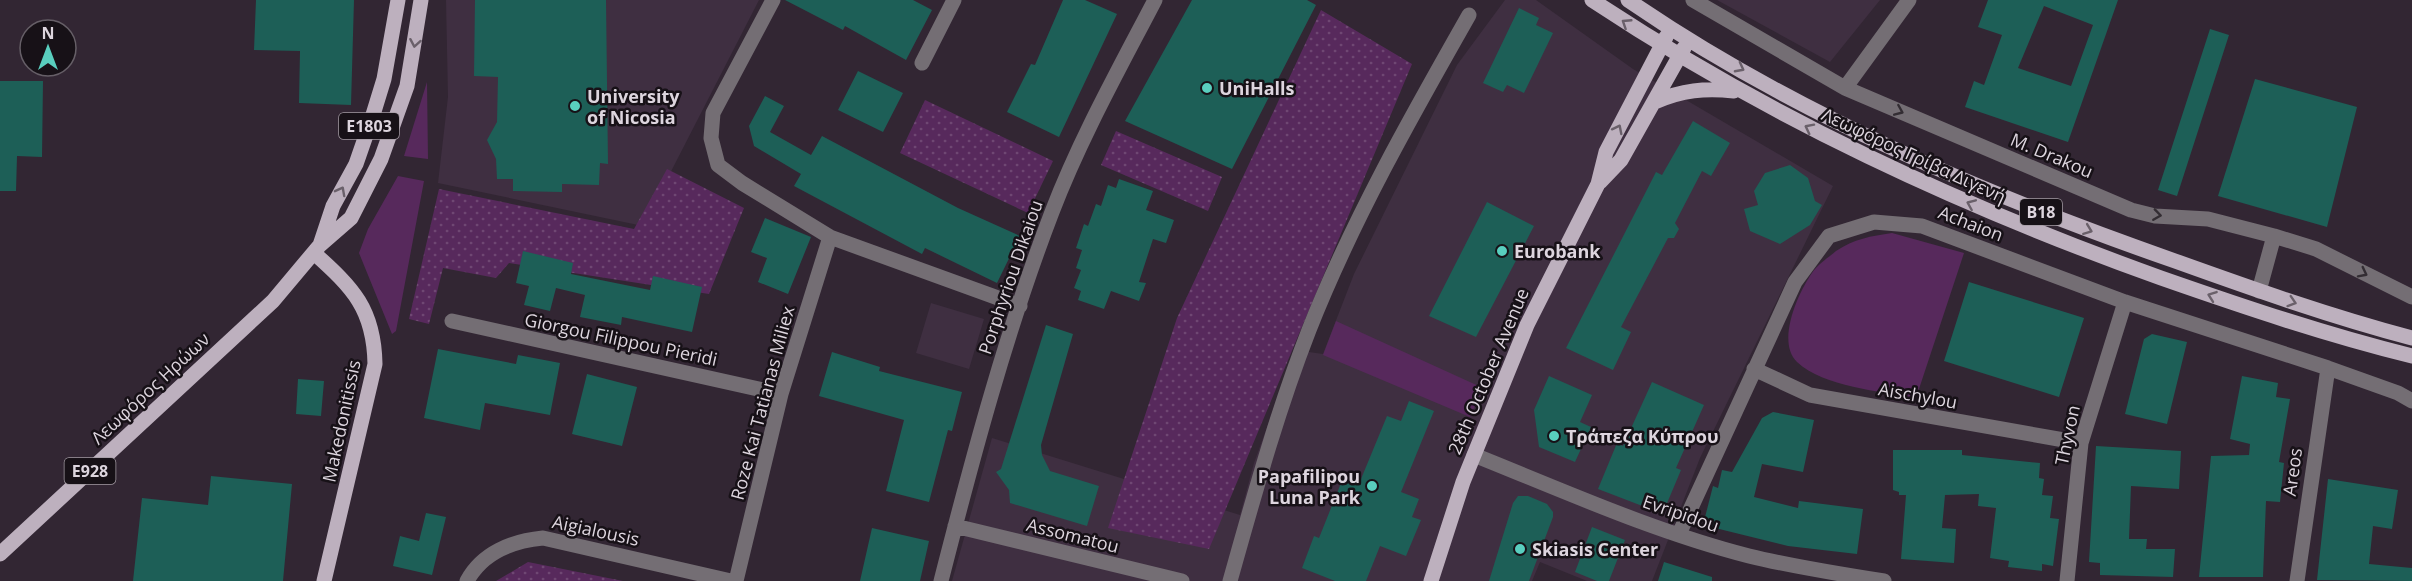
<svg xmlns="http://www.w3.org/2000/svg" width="2412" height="581" font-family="'Open Sans',sans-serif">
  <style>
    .built { fill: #3f2f41 }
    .grass { fill: url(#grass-dots) }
    .green { fill: #57295c }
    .building { fill: #1d5f57; fill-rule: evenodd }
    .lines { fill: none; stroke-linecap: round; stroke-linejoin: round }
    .minor { stroke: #746e74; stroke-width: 15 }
    .major { stroke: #bdb0be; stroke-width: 15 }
    .oneway { stroke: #6a606a }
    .oneway2 { stroke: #332d33 }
    .poi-dot { fill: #59cebe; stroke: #171117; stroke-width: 2 }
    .labels { text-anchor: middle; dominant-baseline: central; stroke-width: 5; stroke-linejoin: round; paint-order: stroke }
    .shield { fill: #171117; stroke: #a29aa2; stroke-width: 1.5 }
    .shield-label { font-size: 16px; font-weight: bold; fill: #ddd5de }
    .poi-label { font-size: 18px; font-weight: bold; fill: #ddd5de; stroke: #171117; text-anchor: start }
    .street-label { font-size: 18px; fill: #ddd5de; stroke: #171117 }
  </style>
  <defs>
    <pattern id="grass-dots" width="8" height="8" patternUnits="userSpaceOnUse" patternTransform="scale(1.5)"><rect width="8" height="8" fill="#57295c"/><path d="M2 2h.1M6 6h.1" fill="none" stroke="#6f4773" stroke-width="1.8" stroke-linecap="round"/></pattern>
  </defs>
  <rect width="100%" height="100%" fill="#322633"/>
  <path class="built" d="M446,0H759L643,226L438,183L448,97Z
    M1505,0H1536L1633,69L1833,186L1700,458L1652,581H1587L1540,562L1532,581H952L992,438L1240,515L1254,463L1295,350L1323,354L1354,274L1457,65Z
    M1717,0H1880L1830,62Z
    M931,303L984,319L969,369L916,353Z"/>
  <path class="grass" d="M1321,10L1412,64L1209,549L1108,528L1177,318Z
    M925,100L1053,161L1028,213L900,153Z
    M1116,131L1222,177L1208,211L1101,165Z
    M667,169L744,208L709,294L509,263L496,278L443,268L429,324L409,319L439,189L634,229Z
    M528,562L623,581H496Z"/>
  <path class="green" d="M427,82L428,159L404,156Z
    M398,176L424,181L396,331L392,334L359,253L368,229Z
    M1892,233L1964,253L1916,398C1880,391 1824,387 1797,362C1776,342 1798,293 1812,273C1817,265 1829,257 1836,251C1854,239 1871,236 1892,233Z
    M1336,321L1483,388L1470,417L1323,355Z"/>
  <path class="building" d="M256,0H354L351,105L299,103L300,51L254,50Z
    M475,0H606L608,164L600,163L599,185L562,184V192L513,191V179H497L496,159L487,140L497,122L498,77L474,76Z
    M785,0H913L932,10L906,60L845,26L843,30Z
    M1063,0H1085L1117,14L1059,137L1007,112L1031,64L1035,65Z
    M1192,0H1307L1316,5L1232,169L1125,121Z
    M1988,0H2118L2068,142L1965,107L1974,81L1984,85L2002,35L1978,27ZM2044,6L2093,25L2071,86L2018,68Z
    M1519,8L1539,18L1536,25L1553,33L1524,93L1507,85L1503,92L1483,83Z
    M2210,29L2229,35L2177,196L2158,190Z
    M858,71L903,93L883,132L838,110Z
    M2255,79L2357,107L2327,227L2218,196Z
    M0,81H43L42,157L17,156L16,191H0Z
    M765,96L784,106L770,132L811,155L822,136L958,208L1020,236L997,283L925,248L922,254L794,186L801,174L754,146L749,126Z
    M1693,121L1730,143L1711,176L1702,171L1675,223L1679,229L1674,238H1668L1621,327L1631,332L1613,370L1566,348L1656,172L1662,175Z
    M1790,165L1808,178L1815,201L1822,205L1810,225L1780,244L1750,231L1744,209L1758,205L1754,191L1765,173Z
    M1119,179L1153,191L1146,210L1174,220L1166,243L1153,239L1139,282L1146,283L1139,301L1111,291L1104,309L1078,300L1081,291L1074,288L1081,270L1076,268L1082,250L1076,248L1084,224L1088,226L1096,204L1101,206L1108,185L1116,188Z
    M1487,202L1534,226L1476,337L1429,316Z
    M765,218L811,237L788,294L758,282L767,258L751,252Z
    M523,251L573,263L571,274L650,290L653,276L702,287L692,332L622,317L621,325L580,317L585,295L556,288L550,311L524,305L529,286L516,283Z
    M1969,282L2084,318L2059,397L1944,361Z
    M1046,325L1073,334L1041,445L1042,455L1050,471L1099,486L1087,526L1010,503L1009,490L996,472L1001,469Z
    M2152,334L2187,342L2167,424L2125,414L2144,339Z
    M438,349L516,364L518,355L560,363L550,415L485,403L480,430L424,418Z
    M832,352L880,367L879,371L962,392L952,431L948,430L929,502L886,491L904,420L819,396Z
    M587,374L637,387L622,446L572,434Z
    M1549,376L1592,395L1580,422L1591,427L1575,462L1539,447L1534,410Z
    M2242,376L2278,383L2276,397L2290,399L2279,462L2284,463L2280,502L2266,501L2263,577H2199L2211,456L2249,455L2250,444L2230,439Z
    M298,379L324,381L321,416L296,414Z
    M1652,382L1704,405L1676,468L1681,470L1665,508L1658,512L1598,489L1617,443L1623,446Z
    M1409,401L1434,411L1401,492L1419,499L1412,517L1421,520L1406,556L1380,546L1366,581H1335L1302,568L1314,536L1319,538L1345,473L1361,479L1387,416L1401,421Z
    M1773,412L1814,420L1803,472L1762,464L1754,497L1798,508L1799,501L1863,509L1857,554L1788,546L1703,525L1713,486L1718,488L1722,470L1732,472L1762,418Z
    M2096,446L2181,451L2179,489L2131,486L2129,539H2147L2146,549H2175L2173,577L2100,575V563L2089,562Z
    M1893,450H1962V455L2040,463L2039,478L2044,479L2042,495L2053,496L2050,518L2059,519L2053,566L2042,564V571L2008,567L2009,561L1990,558L1996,508L1978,506L1979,494L1945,495L1942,528L1956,529L1954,563L1901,559L1906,495H1899V492L1893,490Z
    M211,476L292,484L283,581H133L142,498L208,505Z
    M2328,479L2398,490L2392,529L2373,526L2369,564L2412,568V581L2317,580Z
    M1518,496H1528L1547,504L1553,512V517L1529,581H1489L1513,503Z
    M426,513L446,517L432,575L393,566L400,536L419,541Z
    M1592,527L1625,540L1609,581H1597L1575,572Z
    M872,528L929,541L920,581H860Z
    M1664,562L1712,577V581H1658Z"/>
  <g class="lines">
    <path class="minor" d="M773,0L713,113L711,138L718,165L742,183L830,237L1020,306
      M1693,0L1845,88L2131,210L2155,216L2208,219L2274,236L2316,249L2412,297
      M922,63L954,0
      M1845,88L1909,0
      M2259,291L2274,236
      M452,321L781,394
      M1754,369L1810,395L2081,443
      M1474,455C1564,491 1655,532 1749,556C1794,567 1839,574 1884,581
      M955,526L1182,581
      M1679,534L1795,282L1829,236L1874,222L1922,226L2125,302L2328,368L2398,393L2412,401
      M467,581C482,553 512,541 543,538L731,581
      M736,581L781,394L830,237
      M941,581C973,456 1006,332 1052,212C1080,139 1119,69 1155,0
      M1230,581C1254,496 1277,412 1309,330C1352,221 1411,117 1469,15
      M2067,581L2081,443L2125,302
      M2297,581L2328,368"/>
    <path class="major" d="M1592,0C1770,118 1960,206 2161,278C2244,307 2327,335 2412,356
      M1628,0C1794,114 1986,195 2175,261C2253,289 2332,317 2412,338
      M1655,102C1682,90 1705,88 1734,91
      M1600,182L1621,160L1684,48
      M320,245L333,206L356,164L372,118L384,79L398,0
      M314,253C353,288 374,309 375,364L324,581
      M0,554L273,301L320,245L351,218L381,159L407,86L421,0
      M1431,581L1463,482L1527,325L1598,184L1606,152L1666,37"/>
  </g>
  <defs><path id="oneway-chevron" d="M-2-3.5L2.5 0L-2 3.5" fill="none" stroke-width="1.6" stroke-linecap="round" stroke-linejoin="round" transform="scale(1.5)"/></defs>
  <g class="oneway">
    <use href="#oneway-chevron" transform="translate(1626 23) rotate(-147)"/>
    <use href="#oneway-chevron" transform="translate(415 43) rotate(100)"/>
    <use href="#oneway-chevron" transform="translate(1740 68) rotate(28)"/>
    <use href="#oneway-chevron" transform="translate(1809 128) rotate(-153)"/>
    <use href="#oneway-chevron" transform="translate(1618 129) rotate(-63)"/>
    <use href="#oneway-chevron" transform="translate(341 191) rotate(-62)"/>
    <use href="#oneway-chevron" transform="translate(1971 204) rotate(-157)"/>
    <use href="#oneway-chevron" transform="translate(2088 230) rotate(21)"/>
    <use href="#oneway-chevron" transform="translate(2212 296) rotate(-160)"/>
    <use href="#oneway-chevron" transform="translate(2292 302) rotate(18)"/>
  </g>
  <g class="oneway2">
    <use href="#oneway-chevron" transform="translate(1899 111) rotate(23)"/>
    <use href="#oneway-chevron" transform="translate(2157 215) rotate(8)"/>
    <use href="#oneway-chevron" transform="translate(2363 273) rotate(27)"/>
  </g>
  <g class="poi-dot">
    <circle cx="1207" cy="88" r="6"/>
    <circle cx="575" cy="106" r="6"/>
    <circle cx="1502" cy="251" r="6"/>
    <circle cx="1554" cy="436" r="6"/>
    <circle cx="1372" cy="486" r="6"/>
    <circle cx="1520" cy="549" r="6"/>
  </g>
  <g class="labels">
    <g class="shield">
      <rect x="339" y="113" width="60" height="26" rx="4.5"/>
      <rect x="2020" y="199" width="42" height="26" rx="4.5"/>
      <rect x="64.5" y="458" width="51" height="26" rx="4.5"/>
    </g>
    <g class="shield-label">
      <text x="369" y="126">E1803</text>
      <text x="2041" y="212">B18</text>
      <text x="90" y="471">E928</text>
    </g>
    <g class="poi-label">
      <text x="1219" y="88">UniHalls</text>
      <text x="587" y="96">University<tspan x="587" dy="21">of Nicosia</tspan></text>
      <text x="1514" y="251">Eurobank</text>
      <text x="1566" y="436">Τράπεζα Κύπρου</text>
      <text x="1360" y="476" text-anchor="end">Papafilipou<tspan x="1360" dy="21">Luna Park</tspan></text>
      <text x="1532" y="549">Skiasis Center</text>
    </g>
    <g class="street-label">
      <text transform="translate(1914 155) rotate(25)">Λεωφόρος Γρίβα Διγενή</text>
      <text transform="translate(2052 155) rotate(23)">M. Drakou</text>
      <text transform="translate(1971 223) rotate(21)">Achaion</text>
      <text transform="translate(1010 277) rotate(-71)">Porphyriou Dikaiou</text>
      <text transform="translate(621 339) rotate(12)">Giorgou Filippou Pieridi</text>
      <text transform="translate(1488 371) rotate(-67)">28th October Avenue</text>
      <text transform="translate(150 388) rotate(-43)">Λεωφόρος Ηρώων</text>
      <text transform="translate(1918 395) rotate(10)">Aischylou</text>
      <text transform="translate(762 403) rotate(-75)">Roze Kai Tatianas Miliex</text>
      <text transform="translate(341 421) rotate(-78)">Makedonitissis</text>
      <text transform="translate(2067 435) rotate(-78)">Thyvon</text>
      <text transform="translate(2292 472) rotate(-82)">Areos</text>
      <text transform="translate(1681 513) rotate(19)">Evripidou</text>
      <text transform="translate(596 530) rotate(12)">Aigialousis</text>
      <text transform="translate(1073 535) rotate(14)">Assomatou</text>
    </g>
  </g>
  <g transform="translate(48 48)"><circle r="28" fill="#171117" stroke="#665f67" stroke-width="1.5"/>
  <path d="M0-4.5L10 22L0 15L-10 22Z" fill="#59cebe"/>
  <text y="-9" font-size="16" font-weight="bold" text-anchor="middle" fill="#ddd5de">N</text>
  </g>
</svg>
